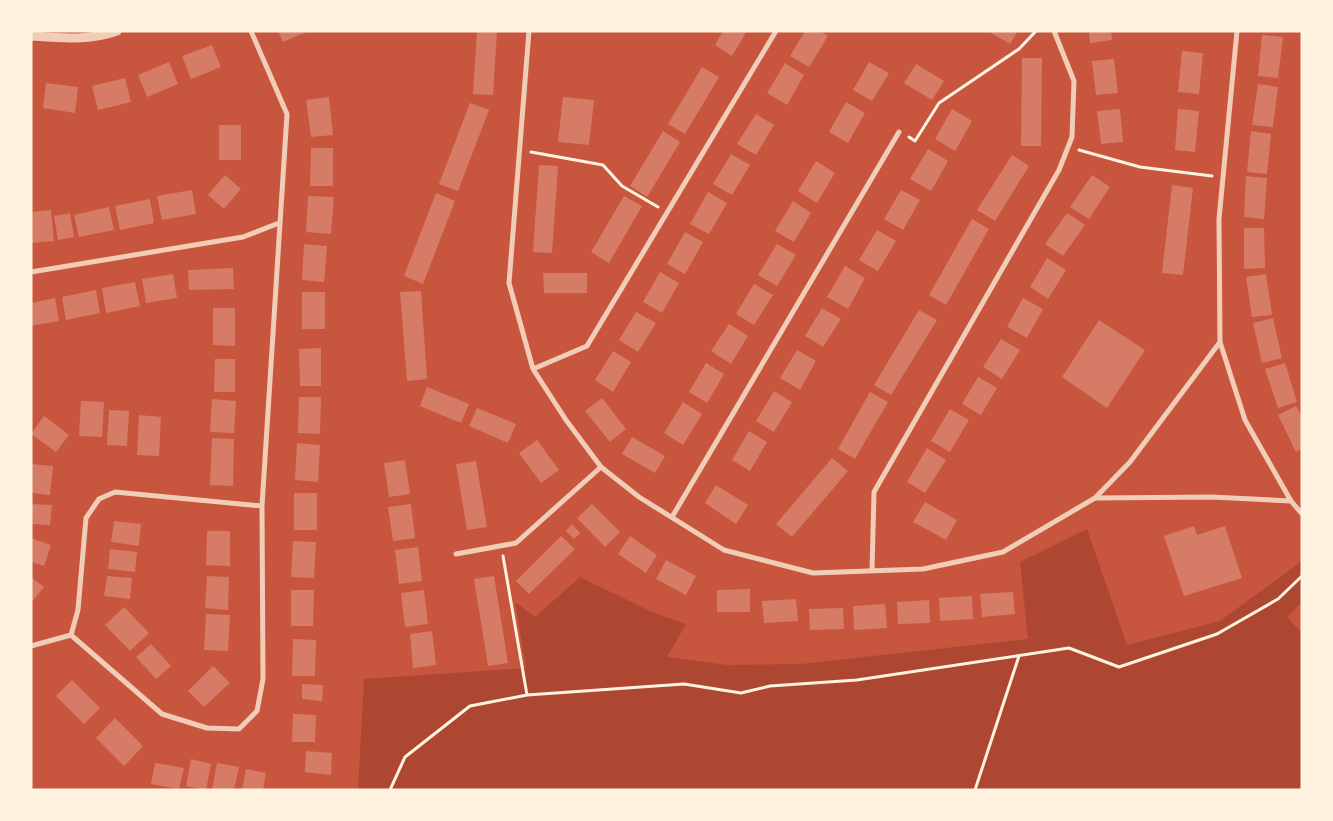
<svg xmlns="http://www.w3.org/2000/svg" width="1333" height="821" font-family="Barlow,sans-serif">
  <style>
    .green { fill: #ae4732 }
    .building { fill: #d67c66 }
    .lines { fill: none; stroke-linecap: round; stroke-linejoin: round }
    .path { stroke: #fff3e0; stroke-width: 3 }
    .minor { stroke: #f1ccb7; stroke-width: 5 }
    .tertiary { stroke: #f1ccb7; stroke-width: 9 }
  </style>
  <rect width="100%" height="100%" fill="#c8553d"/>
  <path class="green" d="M1087,529L1127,645L1220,621L1302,561V602L1287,617L1302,633V790H358L364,679L526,668L515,602L535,617L580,577L652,612L686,624L667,657L728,665L801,664L1028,639L1020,562Z"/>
  <path class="building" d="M278,31H309L283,42Z
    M477,31H497L493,95L473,94Z
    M723,31H747L732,56L715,45Z
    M805,31H820L828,36L809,67L790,56Z
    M988,31H1018L1010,44Z
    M1089,31H1111L1112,40L1090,43Z
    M1262,35L1283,37L1278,78L1258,76Z
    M212,45L221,67L191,79L182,56Z
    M1182,51L1203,53L1199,94L1178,92Z
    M1022,58H1042L1041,146H1021Z
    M1114,59L1118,93L1096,95L1092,61Z
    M169,62L178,84L147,97L138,75Z
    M869,62L889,73L872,101L853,90Z
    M785,63L804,75L787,105L767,93Z
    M916,64L944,81L932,100L904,83Z
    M702,67L719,77L685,134L668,124Z
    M125,78L131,102L98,110L92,86Z
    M46,83L78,87L75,113L43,108Z
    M1258,84L1278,87L1273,127L1252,125Z
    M329,97L333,135L311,137L306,100Z
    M563,97L594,100L589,145L558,142Z
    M846,102L865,113L848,143L829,132Z
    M470,103L489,110L458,191L439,184Z
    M952,109L972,121L955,151L935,139Z
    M1120,109L1123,142L1101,144L1097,111Z
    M1178,109L1199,111L1195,152L1175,150Z
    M756,114L774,125L756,155L737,144Z
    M219,125H241V160H219Z
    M663,131L680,142L647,197L630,186Z
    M1251,131L1271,134L1267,174L1247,172Z
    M311,148H333V186H310Z
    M928,149L948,161L931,191L910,179Z
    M731,154L750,165L732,195L713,184Z
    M1012,155L1029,166L995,221L977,210Z
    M816,161L835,173L817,203L798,191Z
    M539,165L558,166L552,253L533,252Z
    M225,175L241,189L224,209L208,195Z
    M1092,175L1110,187L1089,219L1070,207Z
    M1246,176L1267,178L1264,219L1244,217Z
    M1172,185L1193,188L1183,275L1162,273Z
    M192,190L196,214L162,220L157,196Z
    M901,190L920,200L903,230L884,219Z
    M708,192L727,203L709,234L690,224Z
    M436,193L455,201L423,284L404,276Z
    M308,196L334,197L331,234L306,232Z
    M624,196L642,206L609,263L591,252Z
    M150,199L154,223L120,230L115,206Z
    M793,201L811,213L794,242L775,231Z
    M109,207L114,230L79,237L74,215Z
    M51,210L54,241L31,243V212Z
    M70,213L74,237L58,240L54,216Z
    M1067,213L1085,225L1063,256L1045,244Z
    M972,219L989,229L946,305L929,295Z
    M1244,228H1264L1265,268L1244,269Z
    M877,230L896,241L878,271L859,260Z
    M685,232L703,242L685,274L667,264Z
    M304,244L327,246L324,282L302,280Z
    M777,244L796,255L777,286L758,275Z
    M1047,258L1066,270L1048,299L1030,287Z
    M845,266L865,278L848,309L827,297Z
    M233,268L234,289L189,290L188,270Z
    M660,272L679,283L662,313L643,302Z
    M543,273H587V293H544Z
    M173,274L177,298L146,303L142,279Z
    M1266,274L1272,315L1252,317L1246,277Z
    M135,282L140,306L106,313L102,288Z
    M754,284L773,295L754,325L736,314Z
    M96,290L100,313L66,320L62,297Z
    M421,291L427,379L407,381L400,292Z
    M302,292H325V329H302Z
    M55,298L59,321L31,326V303Z
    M1023,298L1043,309L1027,338L1007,327Z
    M213,308H235V346L213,345Z
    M822,308L841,319L823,347L805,336Z
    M919,310L937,320L891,395L874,385Z
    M636,312L656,323L638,352L619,340Z
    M1273,318L1282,358L1262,363L1253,323Z
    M1099,320L1145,350L1107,408L1062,377Z
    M729,324L748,336L731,364L711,351Z
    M1001,339L1020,350L1002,379L983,367Z
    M321,348V386H300L299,349Z
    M797,350L816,361L800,390L780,378Z
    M613,351L631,362L613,392L595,380Z
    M215,359H235V392H214Z
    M706,363L724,374L707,403L689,392Z
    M1285,363L1297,402L1278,408L1265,369Z
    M978,377L997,388L981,415L962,404Z
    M427,387L469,404L461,423L420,406Z
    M774,391L792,402L774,432L756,421Z
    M870,392L888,402L855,459L838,449Z
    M299,397H321L320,434L298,433Z
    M602,398L626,429L610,442L585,411Z
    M212,399L236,401L234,433L210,432Z
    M81,401L104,402L102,437L79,436Z
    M683,402L702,414L683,445L664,433Z
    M1296,406L1302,417V449L1296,452L1278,415Z
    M477,408L516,424L508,443L469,426Z
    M950,409L969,420L950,452L931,441Z
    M109,410L129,411L127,446L107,445Z
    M139,415L161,417L159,456L137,455Z
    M44,416L69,435L56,452L31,434Z
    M749,431L767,442L750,471L732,460Z
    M632,437L665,456L655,473L622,454Z
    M212,438L234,439L233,486L210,485Z
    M537,440L559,470L541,483L519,453Z
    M297,443L320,445L318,482L295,480Z
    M927,448L946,460L925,493L907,482Z
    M832,458L848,471L792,537L776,524Z
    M405,460L410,494L389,497L384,463Z
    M476,461L487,527L467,530L456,464Z
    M31,464L53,466L50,495L31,493Z
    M716,485L748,505L736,524L705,503Z
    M294,493H317V530H294Z
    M925,502L957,520L946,540L913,522Z
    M31,504L52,505L50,525L31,524Z
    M411,504L415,538L393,541L388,507Z
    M592,504L620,532L605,547L577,518Z
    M114,521L141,524L139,546L111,542Z
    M572,524L580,533L574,539L566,531Z
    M1194,526L1197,535L1225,526L1242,578L1184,596L1164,536Z
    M207,531H230V566L206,565Z
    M561,536L575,549L529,594L516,581Z
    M630,536L657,555L646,573L618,554Z
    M31,538L51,545L44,566L31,562Z
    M293,541L316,542L314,578L291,577Z
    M418,547L422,581L399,584L395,550Z
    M110,549L137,552L135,572L108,569Z
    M666,560L696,576L686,595L656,579Z
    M107,576L132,578L130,599L104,596Z
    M207,576L229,577L228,610L205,608Z
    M494,576L508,663L488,666L474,579Z
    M31,577L44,587L31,603Z
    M750,589V612H717V590Z
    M291,590H314L313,626H291Z
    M424,590L428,624L405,627L401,593Z
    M1013,592L1015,614L982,617L980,594Z
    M972,596L973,619L940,621L939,598Z
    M796,599L798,621L764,623L762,601Z
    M929,600L930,623L898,624L897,602Z
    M885,604L887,628L854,630L853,606Z
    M124,607L149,633L130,651L105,625Z
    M843,608L844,629L810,630L809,609Z
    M206,614L230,615L228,651L204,650Z
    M432,631L436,665L413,668L410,634Z
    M293,639L316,640L315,676H292Z
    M151,644L171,666L156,679L136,657Z
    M213,666L230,683L204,707L188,691Z
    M72,680L100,708L84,724L56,696Z
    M302,684L323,685L322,701L302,699Z
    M293,714L316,715L315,742H292Z
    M115,718L143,746L124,766L96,738Z
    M306,751L332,753L331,775L305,772Z
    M191,759L211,764L206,790L186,786Z
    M155,763L184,768L179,789L151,784Z
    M217,763L239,767L234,790H212Z
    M246,769L266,773L263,790H242Z"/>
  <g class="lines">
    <path class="path" d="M909,137L915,141L939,103L1019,49L1036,31
      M1079,150L1140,167L1212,176
      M531,152L603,165L622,186L658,207
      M503,556L527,695
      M390,790L405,757L470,706L527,695L684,684L741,693L770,686L857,680L1069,648L1119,667L1217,634L1278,599L1302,576
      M975,790L1019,656"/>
    <path class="minor" d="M529,31L509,283L533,369L566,420L601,467L639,497L724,550L813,573L923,569L1003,552L1095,498L1130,462L1220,342
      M1237,31L1219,219L1220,342L1245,420L1291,501L1302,514
      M31,272L243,237L279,223
      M533,369L587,346L776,31
      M1095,498L1212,497L1291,501
      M672,517L899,132
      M456,554L516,543L601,467
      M872,571L874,492L1059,170L1072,137L1074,81L1054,31
      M71,635L162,714L207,728L239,729L257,711L263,679L262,506L287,114L251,31
      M31,646L71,635L78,610L86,518L99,499L115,492L262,506"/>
    <path class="tertiary" d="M31,36C59,38 90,41 117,31"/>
  </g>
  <rect width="1333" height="821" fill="none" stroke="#fff3e0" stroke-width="65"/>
</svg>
